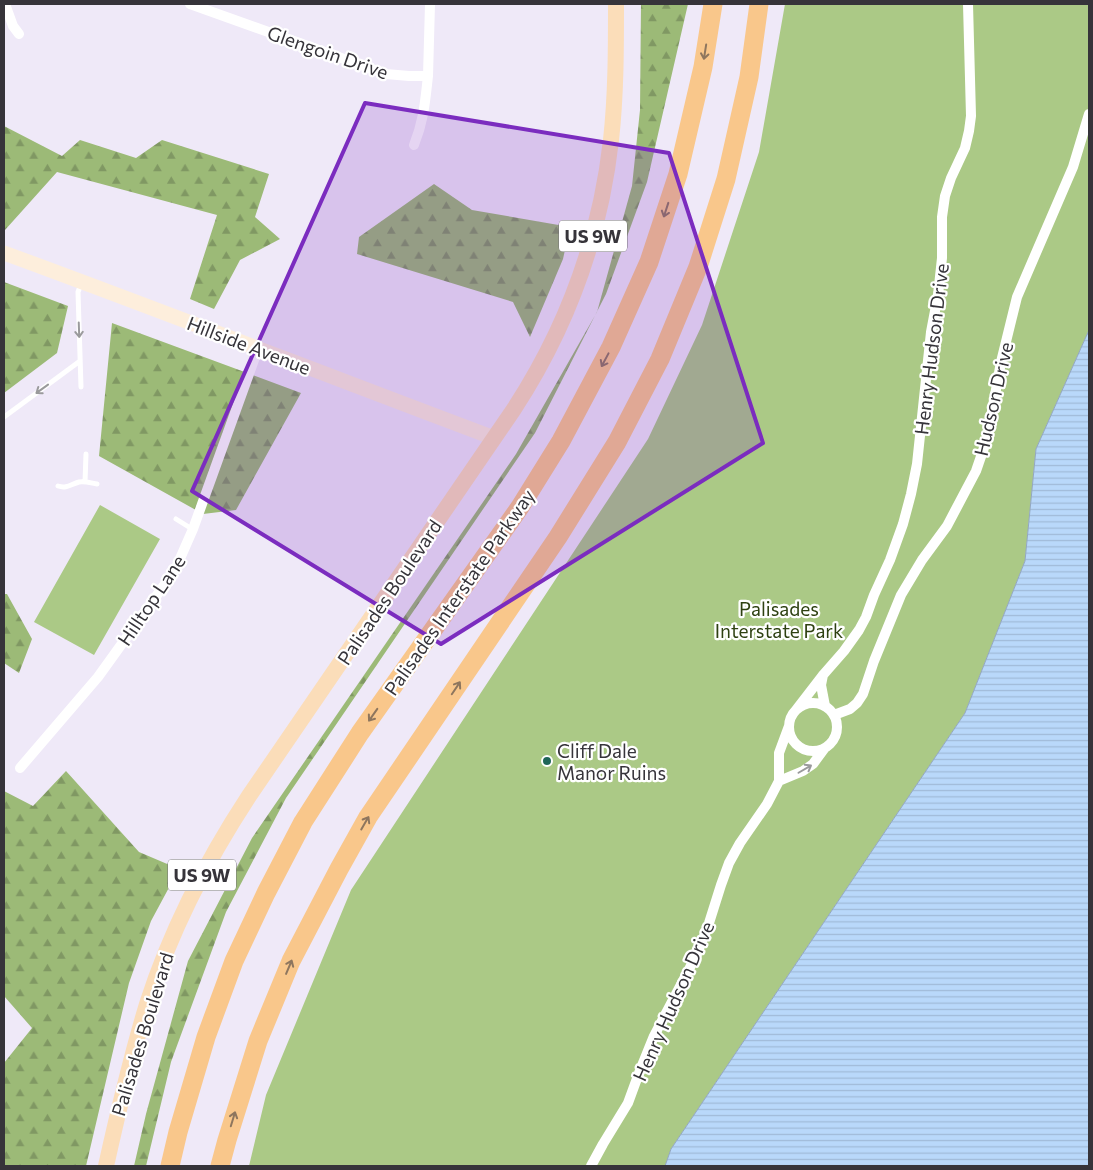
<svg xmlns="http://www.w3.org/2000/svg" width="1093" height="1170" font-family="Commissioner,sans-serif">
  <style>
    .forest { fill: url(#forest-firs) }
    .park { fill: #abc986 }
    .water { fill: url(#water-rules); stroke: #92a7c0 }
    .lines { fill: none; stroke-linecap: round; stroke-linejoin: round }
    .lane { stroke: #fff; stroke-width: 5 }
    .street { stroke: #fff; stroke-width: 10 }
    .secondary { stroke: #fdeedc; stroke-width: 15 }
    .primary { stroke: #fbddb9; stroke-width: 16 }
    .highway { stroke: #f9c78b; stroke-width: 19 }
    .oneway { stroke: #8e765e }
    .oneway2 { stroke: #9a9a9c }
    .marked { fill: #7b2cbf; fill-opacity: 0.2; stroke: #7b2cbf; stroke-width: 4; stroke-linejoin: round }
    .poi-dot { fill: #1f6558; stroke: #fff; stroke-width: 2 }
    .labels { text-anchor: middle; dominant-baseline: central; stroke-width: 4.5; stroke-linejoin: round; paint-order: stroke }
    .shield { fill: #fff; stroke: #727175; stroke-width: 1 }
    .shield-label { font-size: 18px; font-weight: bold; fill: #36343a }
    .street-label { font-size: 19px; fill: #36343a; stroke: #fff }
    .park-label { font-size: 19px; fill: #2e4111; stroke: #fff }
    .poi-label { font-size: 19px; fill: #36343a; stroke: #fff; text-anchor: start }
  </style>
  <defs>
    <pattern id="forest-firs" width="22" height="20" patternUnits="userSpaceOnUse" patternTransform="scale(1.25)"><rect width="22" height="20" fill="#9cba77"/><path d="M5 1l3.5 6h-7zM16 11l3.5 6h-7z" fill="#809863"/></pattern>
    <pattern id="water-rules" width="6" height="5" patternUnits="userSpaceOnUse" patternTransform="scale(1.25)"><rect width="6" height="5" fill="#b9d8fa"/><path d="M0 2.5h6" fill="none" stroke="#a0bad7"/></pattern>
  </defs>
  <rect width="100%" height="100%" fill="#efe9f8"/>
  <path class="forest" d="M641,4H688L647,182L606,294L535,433L286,798L226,912L171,1062L146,1166H134L146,1114L188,961L252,838L516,454L597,312L632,186L640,110Z
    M4,126L62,156L80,140L136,158L162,140L269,174L255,217L280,239L240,260L214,309L190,299L217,215L57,172L5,230L4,229Z
    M434,184L472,210L570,227L563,259L530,337L513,302L357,254L359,237Z
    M4,282L68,306L57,353L4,393Z
    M112,323L301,393L236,510L203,514L99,456Z
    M4,594H7L32,639L19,673L4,663Z
    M66,771L139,852L179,869L151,921L129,983L86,1166H4V1063L32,1028L4,996V791L33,806Z"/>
  <path class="park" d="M785,4H1089V330L1036,449L1025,561L965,713L671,1149L665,1166H249L266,1095L351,890L648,439L702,325L759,152Z
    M100,505L160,539L94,655L34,622Z"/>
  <path class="water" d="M1089,330V1166H665L671,1149L965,713L1025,561L1036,449Z"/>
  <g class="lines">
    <path class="lane" d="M81,387L78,292L81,284
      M4,417L80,361
      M85,482L86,454
      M58,486C67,489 71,484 79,482C85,481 91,483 97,484
      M176,519L192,529"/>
    <path class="street" d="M5,4L13,26L19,34
      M190,4L386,74L409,76H428L430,4
      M414,145C424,120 425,102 428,76
      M823,675L821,685L825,706
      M789 727a24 24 0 1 1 48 0a24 24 0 1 1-48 0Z
      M796,710L823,675L844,651L859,630L866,617L874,595L890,560L903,524L911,494L917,464L931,332L938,295L942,258V217L945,196L951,178L965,148L969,131L971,116L968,4
      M834,715L850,709L857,703L863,694L874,661L901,595L922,560L947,526L976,471L987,439L1001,362L1017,297L1073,167L1089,114
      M20,768L98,677L175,570L193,529L258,349
      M779,781L803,771L813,764L824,749
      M591,1166L603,1144L628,1103L639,1073L654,1036L697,954L709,923L721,885L729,863L740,843L767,804L779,781V753L789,726"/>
    <path class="secondary" d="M4,253C168,313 331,377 494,438"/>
    <path class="primary" d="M106,1166C118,1112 131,1057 147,1004C171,930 207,860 249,796L514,409C568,326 600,239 611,140C616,95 616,49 616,4"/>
    <path class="highway" d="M170,1166L178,1132L206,1037L234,961L266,893L303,822L360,733L520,507L561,441L611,347L649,262L678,174L703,67L713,4
      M220,1166L227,1140L258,1041L291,961L339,869L368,817L558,537L617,442L660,359L698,267L726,179L749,77L759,4"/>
  </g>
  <defs><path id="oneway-shaft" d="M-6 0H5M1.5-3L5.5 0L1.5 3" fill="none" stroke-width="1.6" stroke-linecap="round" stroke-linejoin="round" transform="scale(1.25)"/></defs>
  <g class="oneway">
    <use href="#oneway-shaft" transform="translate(705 52) rotate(99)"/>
    <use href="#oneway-shaft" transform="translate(666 210) rotate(108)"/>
    <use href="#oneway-shaft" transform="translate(605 360) rotate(118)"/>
    <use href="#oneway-shaft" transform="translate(456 688) rotate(-56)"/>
    <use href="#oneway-shaft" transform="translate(373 715) rotate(125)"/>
    <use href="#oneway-shaft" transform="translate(365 823) rotate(-60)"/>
    <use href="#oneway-shaft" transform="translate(289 967) rotate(-67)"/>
    <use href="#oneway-shaft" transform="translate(233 1119) rotate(-73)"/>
  </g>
  <g class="oneway2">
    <use href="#oneway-shaft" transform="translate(79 330) rotate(88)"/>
    <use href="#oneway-shaft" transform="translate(42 389) rotate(144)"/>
    <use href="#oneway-shaft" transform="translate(805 769) rotate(-30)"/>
  </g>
  <path class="marked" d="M365,103L669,153L763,443L441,644L192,491Z"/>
  <circle class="poi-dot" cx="547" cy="761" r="5"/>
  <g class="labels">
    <g class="shield">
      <rect x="559" y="220.5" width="68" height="31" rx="4"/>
      <rect x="168" y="859.5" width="68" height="31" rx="4"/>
    </g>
    <g class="shield-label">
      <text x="593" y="236">US 9W</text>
      <text x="202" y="875">US 9W</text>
    </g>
    <g class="street-label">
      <text transform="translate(328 52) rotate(19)">Glengoin Drive</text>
      <text transform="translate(249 345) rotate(21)">Hillside Avenue</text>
      <text transform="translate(931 349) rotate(-83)">Henry Hudson Drive</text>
      <text transform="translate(993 399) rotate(-77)">Hudson Drive</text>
      <text transform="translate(389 592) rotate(-56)">Palisades Boulevard</text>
      <text transform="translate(459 592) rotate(-55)">Palisades Interstate Parkway</text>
      <text transform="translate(151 600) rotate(-56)">Hilltop Lane</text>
      <text transform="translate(673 1001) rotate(-66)">Henry Hudson Drive</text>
      <text transform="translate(142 1034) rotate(-73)">Palisades Boulevard</text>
    </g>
    <g class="park-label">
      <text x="779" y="608">Palisades<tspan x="779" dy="22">Interstate Park</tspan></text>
    </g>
    <g class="poi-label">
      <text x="557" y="750">Cliff Dale<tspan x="557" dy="22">Manor Ruins</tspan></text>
    </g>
  </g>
  <rect width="1093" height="1170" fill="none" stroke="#36343a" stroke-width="10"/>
</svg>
